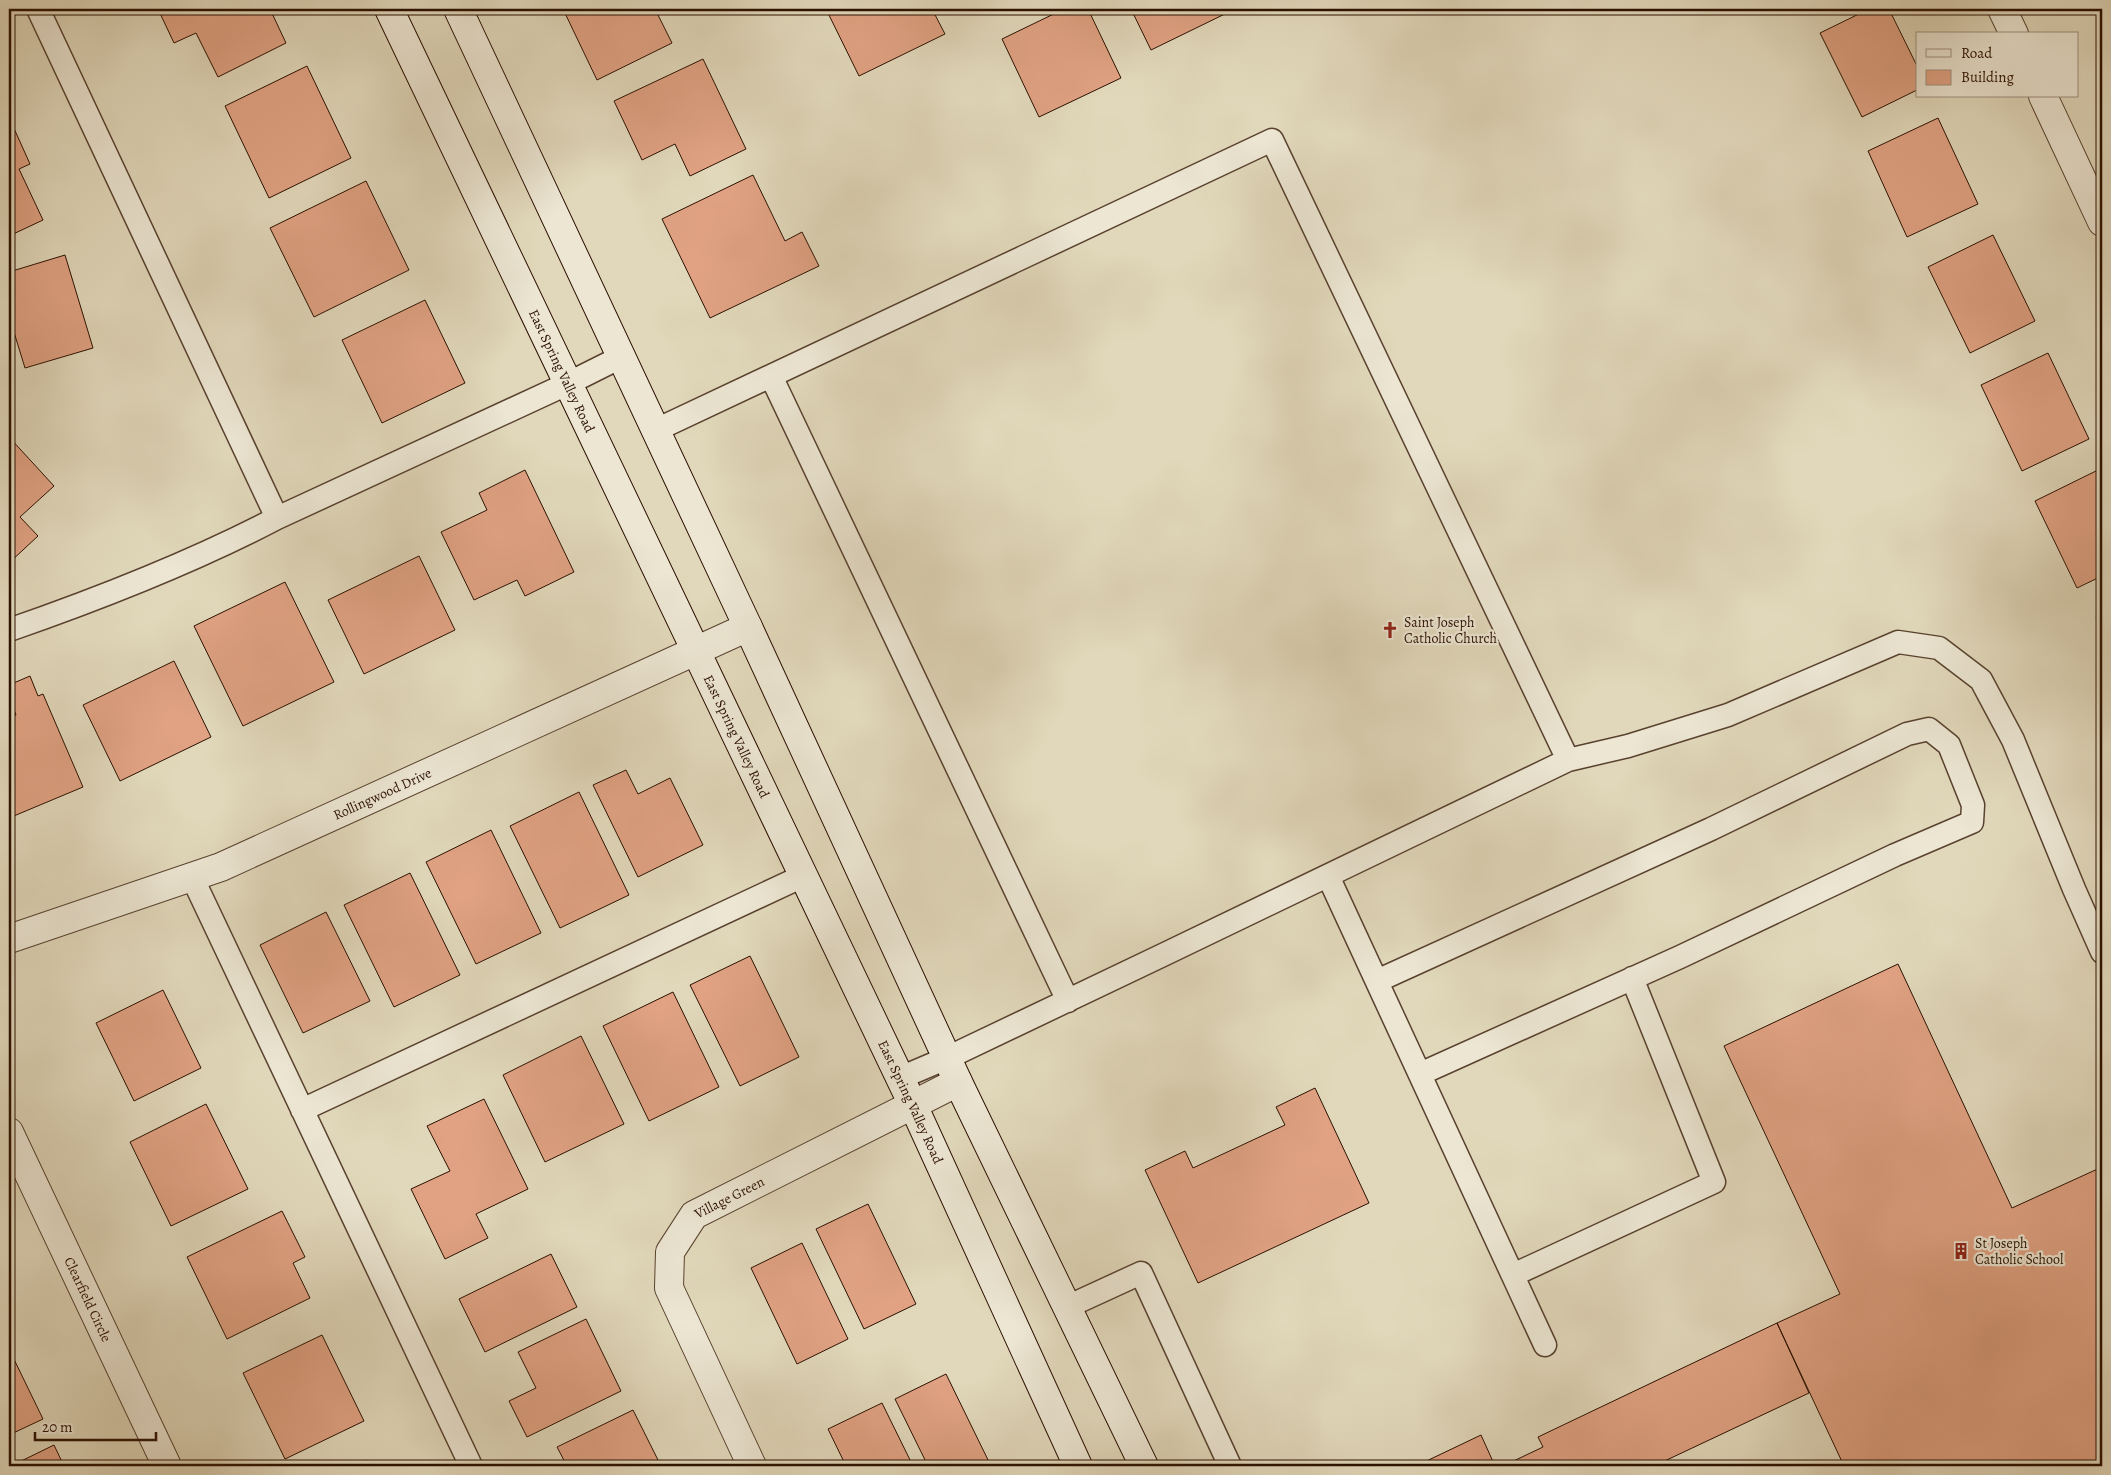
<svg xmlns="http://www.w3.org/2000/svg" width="2111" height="1475" font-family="Alegreya,serif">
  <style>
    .building { fill: #e0a283; stroke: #2b1000 }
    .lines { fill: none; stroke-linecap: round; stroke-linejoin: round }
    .lane-casing { stroke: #58422f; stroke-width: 25 }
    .street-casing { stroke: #58422f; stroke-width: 30 }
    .secondary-casing { stroke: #2b1000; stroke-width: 30 }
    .lane { stroke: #ece6d3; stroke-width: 22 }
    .street { stroke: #ece6d3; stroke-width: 28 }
    .secondary { stroke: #ece6d3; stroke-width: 28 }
    .labels { text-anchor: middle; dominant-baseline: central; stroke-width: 4.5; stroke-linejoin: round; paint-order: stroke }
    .street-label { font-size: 14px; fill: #2b1000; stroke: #ece6d3 }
    .poi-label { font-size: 14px; fill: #2b1000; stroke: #ece6d3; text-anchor: start }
  </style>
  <rect width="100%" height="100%" fill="#e1d8bb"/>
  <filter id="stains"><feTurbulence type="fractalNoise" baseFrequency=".004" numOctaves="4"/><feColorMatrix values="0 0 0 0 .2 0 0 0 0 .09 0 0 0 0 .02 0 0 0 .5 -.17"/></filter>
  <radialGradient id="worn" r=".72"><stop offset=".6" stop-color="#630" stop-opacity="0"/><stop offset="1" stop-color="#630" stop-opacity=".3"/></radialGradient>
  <path class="building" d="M158,9H270L286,43L218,77L196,33L174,43Z
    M563,9H655L672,43L597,80Z
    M826,9H932L945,34L859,76Z
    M1064,9H1088L1121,78L1039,117L1002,39Z
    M1131,9H1232L1233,10L1151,50Z
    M1869,9H1889L1917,66V90L1862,117L1820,33Z
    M703,59L746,149L690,176L675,144L642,160L614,101Z
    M307,66L351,158L269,198L225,106Z
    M1938,118L1978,204L1907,237L1868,151Z
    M12,124L30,164L19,169L43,220L9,236V125Z
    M753,175L785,241L802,232L819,266L710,318L662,219Z
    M366,181L409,270L314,317L270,228Z
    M1993,235L2035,321L1970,353L1928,267Z
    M65,255L93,348L25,368L9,316V272Z
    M425,300L465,383L382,423L342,340Z
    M2048,353L2089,439L2022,471L1981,385Z
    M9,437L54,486L20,517L38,536L9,563Z
    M2102,468V576L2077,588L2035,501Z
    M525,470L574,572L525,596L517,580L474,600L441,532L487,510L479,493Z
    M419,556L455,630L364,674L328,600Z
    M285,582L334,682L243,726L194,626Z
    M2102,613V630L2096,617Z
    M174,661L211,737L120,781L83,705Z
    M30,676L38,696L43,694L83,787L9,818V718L16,715L9,697V685Z
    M626,770L638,794L670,778L703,845L638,877L593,785Z
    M579,792L629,895L560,928L510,826Z
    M491,830L541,933L476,964L426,862Z
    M410,873L460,975L394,1007L344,905Z
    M326,912L370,1001L303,1033L260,945Z
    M750,956L799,1057L740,1086L690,985Z
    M1898,964L2012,1208L2102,1167V1466H1844L1777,1323L1840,1294L1724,1046Z
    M163,990L201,1068L134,1101L96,1023Z
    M673,992L719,1087L649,1121L603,1026Z
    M581,1036L624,1124L545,1162L503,1075Z
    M1315,1088L1369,1203L1198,1283L1145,1170L1185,1151L1193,1168L1285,1125L1276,1107Z
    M484,1099L528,1189L476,1214L488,1238L445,1259L411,1189L450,1171L427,1126Z
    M206,1104L248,1189L171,1226L130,1142Z
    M868,1204L916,1304L864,1329L816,1229Z
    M282,1211L305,1257L293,1263L310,1298L227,1339L187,1257Z
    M802,1243L848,1339L797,1364L751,1268Z
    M551,1254L577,1307L485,1352L459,1299Z
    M586,1319L621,1391L527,1437L509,1401L536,1388L518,1352Z
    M1777,1323L1809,1393L1654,1466H1503L1543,1447L1538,1437Z
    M322,1335L364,1421L285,1459L243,1373Z
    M9,1349L43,1419L9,1435Z
    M946,1374L991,1466H928L895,1399Z
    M882,1403L913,1466H846L828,1429Z
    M633,1410L661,1466H567L557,1447Z
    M1481,1435L1495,1466H1416Z
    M54,1445L64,1466H11Z
    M367,1460L369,1466H355Z"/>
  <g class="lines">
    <g class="lane-casing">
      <path id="lane" d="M38,9L277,518
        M771,376L1068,1001
        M656,430L1272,140L1568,760L1628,746L1728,715L1898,642L1939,648L1981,680L2013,740L2074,889L2102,952
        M9,630C101,598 191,563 277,518L567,384L621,357
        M1328,876L1545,1345
        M192,877L471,1466
        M1377,981L1711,829L1907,734L1929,729L1949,745L1973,805L1972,822L1895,855L1680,957L1420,1074
        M900,1078L947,1058L1165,954L1568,760
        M302,1110L803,876
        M1513,1275L1714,1182L1632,978
        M1067,1307L1141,1273L1230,1466"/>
    </g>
    <g class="street-casing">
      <g id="street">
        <path d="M2002,9L2014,34"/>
        <path d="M2043,96L2102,222"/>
        <path id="s1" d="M9,939L221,867L748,627"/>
        <path id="s2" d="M9,1132L167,1466"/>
        <path id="s3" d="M752,1466L669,1288L670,1252L694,1215L958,1082"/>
      </g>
    </g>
    <g class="secondary-casing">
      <g id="secondary">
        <path id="s4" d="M389,9L913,1105L1078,1466"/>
        <path d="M458,9L748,627L958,1082L1144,1466"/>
      </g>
    </g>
    <use href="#lane" class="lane"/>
    <use href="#street" class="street"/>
    <use href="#secondary" class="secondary"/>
  </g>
  <defs>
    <g id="church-bare" transform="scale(1.35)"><path d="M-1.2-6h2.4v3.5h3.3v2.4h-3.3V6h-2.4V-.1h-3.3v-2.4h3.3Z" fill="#8f2418" stroke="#ece6d3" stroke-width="2.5" paint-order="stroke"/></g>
    <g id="building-bare" transform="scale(1.35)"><path d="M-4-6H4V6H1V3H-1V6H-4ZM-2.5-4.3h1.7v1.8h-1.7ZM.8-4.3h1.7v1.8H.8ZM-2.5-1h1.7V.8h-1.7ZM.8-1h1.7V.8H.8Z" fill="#8f2418" stroke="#ece6d3" stroke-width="2.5" paint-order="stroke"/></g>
  </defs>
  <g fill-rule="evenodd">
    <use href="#church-bare" x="1390" y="630"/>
    <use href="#building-bare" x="1961" y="1251"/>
  </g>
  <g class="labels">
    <g class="street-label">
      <text stroke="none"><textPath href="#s4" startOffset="401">East Spring Valley Road</textPath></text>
      <text stroke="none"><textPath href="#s4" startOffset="806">East Spring Valley Road</textPath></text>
      <text stroke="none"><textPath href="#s1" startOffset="401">Rollingwood Drive</textPath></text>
      <text stroke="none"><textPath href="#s4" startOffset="1211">East Spring Valley Road</textPath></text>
      <text stroke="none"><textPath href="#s3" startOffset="316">Village Green</textPath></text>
      <text stroke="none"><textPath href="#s2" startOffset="185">Clearfield Circle</textPath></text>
    </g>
    <g class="poi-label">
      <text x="1404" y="622">Saint Joseph<tspan x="1404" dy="16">Catholic Church</tspan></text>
      <text x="1975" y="1243">St Joseph<tspan x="1975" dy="16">Catholic School</tspan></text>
    </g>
  </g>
  <rect width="2111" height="1475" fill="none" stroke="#e1d8bb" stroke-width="30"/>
  <rect x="10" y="10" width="2091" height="1455" fill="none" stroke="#2b1000" stroke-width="2.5"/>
  <rect x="15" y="15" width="2081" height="1445" fill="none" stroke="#2b1000"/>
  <rect x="1916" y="32" width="162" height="65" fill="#ece6d3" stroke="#9f907f"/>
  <rect x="1926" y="49" width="25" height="8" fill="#ece6d3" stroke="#9f907f"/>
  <text x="1961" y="58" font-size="15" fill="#2b1000">Road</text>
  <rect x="1926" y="70" width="25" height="15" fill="#e0a283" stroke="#9f907f"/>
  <text x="1961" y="82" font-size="15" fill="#2b1000">Building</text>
  <path d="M35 1432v8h121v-8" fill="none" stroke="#2b1000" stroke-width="2.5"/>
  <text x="42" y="1432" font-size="15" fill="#2b1000" stroke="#ece6d3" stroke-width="4" paint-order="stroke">20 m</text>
  <rect width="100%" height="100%" filter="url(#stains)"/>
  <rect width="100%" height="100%" fill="url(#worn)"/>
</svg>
